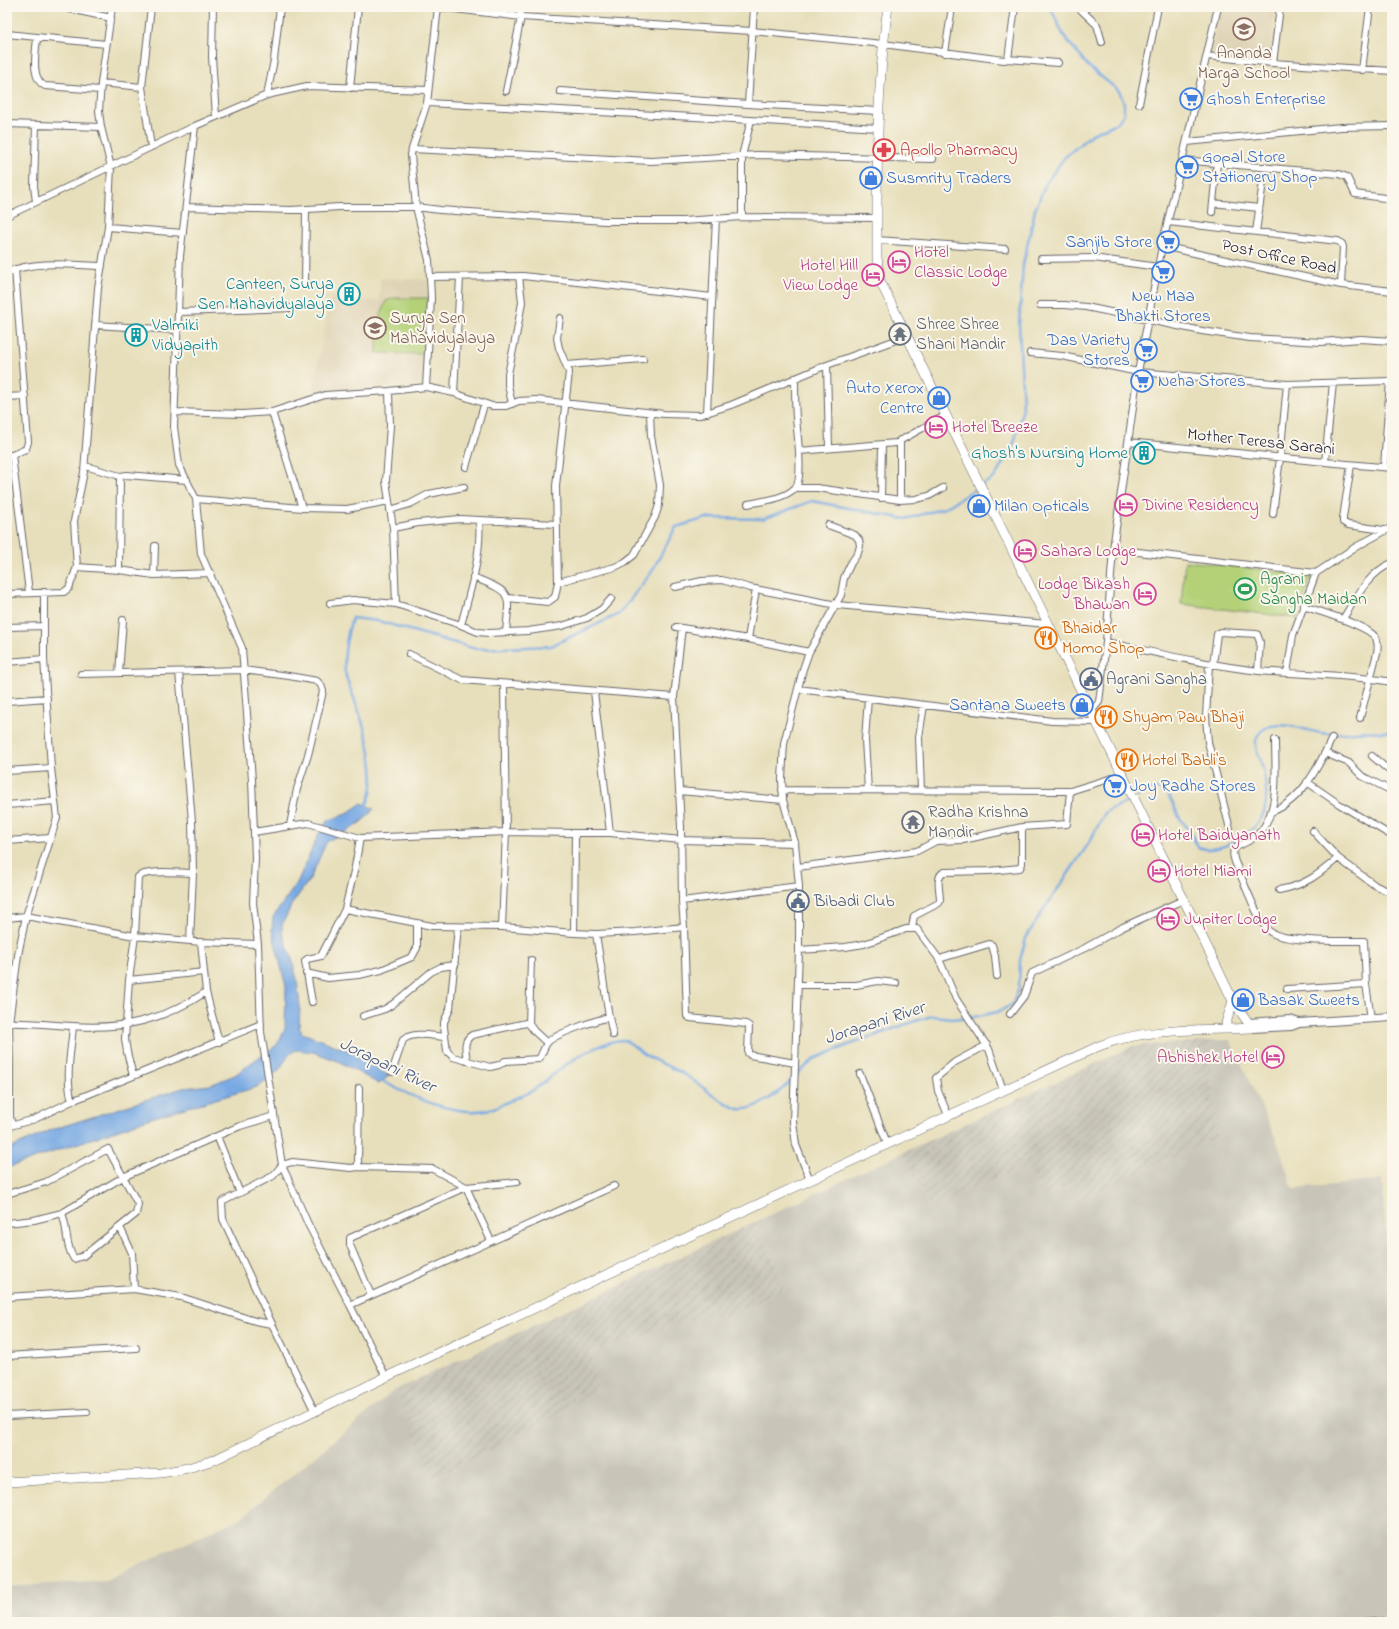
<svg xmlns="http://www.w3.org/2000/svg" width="1399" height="1629" font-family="'Indie Flower',sans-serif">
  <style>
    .built { fill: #dfd3b5 }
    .industrial { fill: url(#industrial-furrows) }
    .railway { fill: #c8c4b8 }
    .green { fill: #b4d178; stroke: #6b7a5a }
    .water { fill: #78a9e3; stroke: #4d668f }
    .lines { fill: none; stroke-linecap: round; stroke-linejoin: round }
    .stream { stroke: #78a9e3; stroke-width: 2.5 }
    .minor-casing { stroke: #676468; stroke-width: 8 }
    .tertiary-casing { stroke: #676468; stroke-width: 10 }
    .secondary-casing { stroke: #676468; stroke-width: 10 }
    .minor { stroke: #fff; stroke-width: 6 }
    .tertiary { stroke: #fff; stroke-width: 8 }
    .secondary { stroke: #fff; stroke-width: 9 }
    .rail-casing { stroke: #22223b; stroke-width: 4 }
    .rail { stroke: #fbf7ec; stroke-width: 2.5; stroke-dasharray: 8; stroke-linecap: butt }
    .labels { text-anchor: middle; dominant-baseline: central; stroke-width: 4; stroke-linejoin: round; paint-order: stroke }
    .education-label { font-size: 17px; fill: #785e54; stroke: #fbf7ec }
    .shop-label { font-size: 17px; fill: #366cbe; stroke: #fbf7ec; text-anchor: start }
    .health-label { font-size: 17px; fill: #be3a42; stroke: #fbf7ec; text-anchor: start }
    .hotel-label { font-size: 17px; fill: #b23c85; stroke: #fbf7ec; text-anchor: start }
    .street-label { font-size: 17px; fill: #22223b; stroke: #fbf7ec }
    .culture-label { font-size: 17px; fill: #0d838f; stroke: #fbf7ec; text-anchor: end }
    .worship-label { font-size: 17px; fill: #5b616d; stroke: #fbf7ec; text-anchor: start }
    .leisure-label { font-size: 17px; fill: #27864d; stroke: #fbf7ec; text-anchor: start }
    .food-label { font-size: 17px; fill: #c56008; stroke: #fbf7ec; text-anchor: start }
    .service-label { font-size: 17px; fill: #4e5e75; stroke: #fbf7ec; text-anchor: start }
    .water-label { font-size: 18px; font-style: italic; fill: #44587e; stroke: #fbf7ec }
  </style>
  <defs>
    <pattern id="industrial-furrows" width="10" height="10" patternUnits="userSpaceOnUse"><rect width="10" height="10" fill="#c8c4b8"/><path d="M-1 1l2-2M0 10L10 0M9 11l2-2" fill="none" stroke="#aca89f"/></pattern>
  </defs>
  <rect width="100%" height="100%" fill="#fbf7ec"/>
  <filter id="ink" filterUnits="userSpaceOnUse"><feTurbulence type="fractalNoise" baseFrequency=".025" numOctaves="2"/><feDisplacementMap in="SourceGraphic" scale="8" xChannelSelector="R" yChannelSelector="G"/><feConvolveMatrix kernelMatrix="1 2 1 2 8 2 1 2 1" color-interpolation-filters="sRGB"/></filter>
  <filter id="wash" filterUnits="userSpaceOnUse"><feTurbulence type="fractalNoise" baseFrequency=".012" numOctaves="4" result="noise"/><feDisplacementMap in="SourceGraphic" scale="16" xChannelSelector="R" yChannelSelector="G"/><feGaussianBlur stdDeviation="0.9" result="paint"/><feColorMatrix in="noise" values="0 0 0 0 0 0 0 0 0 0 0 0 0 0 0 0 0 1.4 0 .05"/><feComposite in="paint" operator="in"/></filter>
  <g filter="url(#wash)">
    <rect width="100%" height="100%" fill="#e7dfbb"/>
    <path class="built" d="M1220,7H1274L1270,59L1211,52Z
      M380,278L428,280L422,381L418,384L367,389L312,391L331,296L340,297L341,287L358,288V300L380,301Z"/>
    <path class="industrial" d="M1209,1041L1217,1138L1084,1198L1073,1183L1043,1197L1027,1167L929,1208L902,1153L1133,1046Z
      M757,1221L786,1289L749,1308L716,1322L713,1313L591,1353L598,1391L561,1414L433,1480L395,1390Z"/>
    <path class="railway" d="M1230,1040L1277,1141L1293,1189L1382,1180L1388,1261L1392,1266V1622H7V1587L106,1580L241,1518L395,1390L434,1480L561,1414L598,1391L591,1353L713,1313L717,1322L749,1308L786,1289L757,1221L902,1153L929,1208L1027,1167L1043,1197L1073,1183L1084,1198L1217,1138L1209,1041Z"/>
    <path class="green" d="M393,298H428L424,354L377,353C377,335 378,319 386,301Z
      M1185,561L1312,575L1297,618L1181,604Z"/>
    <path class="water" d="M362,803L374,809C361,825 345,833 327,841L310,879L292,904L282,925V932L292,959L297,980L300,1006L299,1027L302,1033L348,1050L389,1076L379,1084L338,1061L313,1052L296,1050L290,1054L278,1071L257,1087L151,1118L7,1168V1150L51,1130L183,1088L210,1085L235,1075L255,1060L277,1045L285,1029L286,987L272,930L273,917L297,883L320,831L327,821L346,814Z"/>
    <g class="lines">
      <path class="stream" d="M1136,797C1142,795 1150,789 1157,789C1170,790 1174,808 1179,817C1182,822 1186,825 1189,830C1193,835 1194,841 1198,847C1219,856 1262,831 1265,808C1268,793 1265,776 1261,762C1260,757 1256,751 1256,745C1255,739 1259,732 1264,729C1278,720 1305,730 1321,733C1331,735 1343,733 1354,732C1364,731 1375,732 1385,732L1392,730
        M365,807C382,783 366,730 356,704C353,694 347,683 345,672C343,655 347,633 352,618L378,621L476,649L551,646L619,614L651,573L676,527L707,518L763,519L812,501L905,519L945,508L995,477L1014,443L1023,408L1019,324L1023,265L1035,210L1046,183L1065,157L1092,134L1117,123L1124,114V103L1119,91L1088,66L1064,36L1050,7
        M796,1075L816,1058L846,1046L915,1021L932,1016L964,1019L997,1012L1006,1008L1012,1004L1019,988L1020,960L1026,938L1042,912L1087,846L1105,813L1111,809L1132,800
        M382,1081C412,1097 456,1118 491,1109C500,1106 507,1102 516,1098C521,1096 527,1094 532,1091C550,1079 564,1063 583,1054C594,1048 610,1040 623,1040C631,1041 638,1051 645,1055C659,1063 675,1068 688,1077C701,1085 725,1106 739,1109C756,1112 782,1090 793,1079"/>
    </g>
  </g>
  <g filter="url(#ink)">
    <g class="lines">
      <g class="minor-casing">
        <path id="minor" d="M61,7L111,18
          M213,7L212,57L216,117
          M438,7L521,17L752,31L883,44L1004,60L1008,59L1058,63
          M1078,7L1097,25L1102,42
          M7,34L106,44
          M37,37C36,52 30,79 45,86L100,90
          M945,53L952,7
          M1207,56L1273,63L1392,71
          M1008,59L1015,7
          M1273,63L1280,7
          M1362,70L1370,7
          M101,83L142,87
          M350,88L358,7
          M506,91L521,17L520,7
          M560,91L748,104L879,111
          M267,95L274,60L280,7
          M427,103L751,120L878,128
          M748,104L754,7
          M1139,104L1158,7
          M7,124L101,127
          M36,125L34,186L36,202
          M195,126L180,256L174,427L179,465L196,499L201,554L242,648L252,780L255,858L253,903L258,944L261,1032L282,1165L308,1224L350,1305
          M1187,142L1341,127L1392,126
          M151,147L142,87L151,7
          M412,149L651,161L757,155L933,159
          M1182,160L1339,174L1347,177L1355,194L1392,199
          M1213,203L1259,208
          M186,207L291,210L340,207H416L440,210L605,221H683L742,217L877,218
          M1212,212L1217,163
          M7,216L195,126L267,95L307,86L427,90
          M742,217V156L751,120
          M1168,222L1338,241L1342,244L1343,247L1341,285
          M108,227L183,233
          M1256,232L1265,167
          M877,240L1005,249
          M1162,246L1341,285L1392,291
          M1041,259L1093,258L1158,267
          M7,272C37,260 70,265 102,266
          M430,277L523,276L712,297
          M305,285L306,209
          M1040,305H1065L1086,307L1202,331L1250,338L1321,342L1361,339L1392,341
          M178,312L294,308
          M95,325L177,330
          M1030,353L1062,356L1138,372L1287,384L1392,381
          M567,365L643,359
          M827,365L829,448
          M426,387L431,298L430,277L429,260L416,207L411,155L412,149L427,103L438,7
          M389,391L390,426L386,481L393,528L396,604
          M454,393L460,277
          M7,397L25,396
          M512,404L508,385V374L517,331L522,302L519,276
          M175,412L242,414L272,412L325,395L389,391L426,387L454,393L492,406H506L519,401L536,400L664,414L700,415L731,405L827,365L907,336
          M272,412L302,508
          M707,413L716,218
          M900,440V500
          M1128,442L1325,462L1392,468
          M799,451L896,443L946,415
          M7,455H12L26,449L28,442L15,269
          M12,455L29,592
          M1325,462L1333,383
          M1351,465L1343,518V522L1348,525L1384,530
          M85,466L120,476L127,475L187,480
          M466,467L484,405
          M1384,467L1390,381
          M796,488H817L900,500L916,499L929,496L943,488
          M881,498L882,445
          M196,499L302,508L347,509L389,501
          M748,504C763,501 784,499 795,488C804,480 797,431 796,418C795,405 795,391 795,378
          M390,510L410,504L429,494L464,487
          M1273,514L1280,458L1287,384
          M393,528L418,523L460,519L556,524
          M1113,549L1316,573
          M77,567L119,570L154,575L211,573
          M119,570L120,476
          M154,575L155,546
          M473,577C512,593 510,591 506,632
          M558,582L615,567L625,562L634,555L655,517L659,505L660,485L651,436L650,413
          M675,587L702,581L722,580L750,588L837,605L1048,624
          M7,594L64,592L69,588L77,567L74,521L84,472L98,288L108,227L111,167L101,127L99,111L101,83L112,7
          M508,598L548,602L555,597L558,582L556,486L569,372L559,348L557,338L560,318
          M330,603L353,600L396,604L461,625L478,632L489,633L528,631L562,626L587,618L602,609L611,599
          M1303,606C1318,611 1368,625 1376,638C1378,643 1378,648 1377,653L1360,718
          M1343,619C1356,598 1368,573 1392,563
          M461,625C470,591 482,555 479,520
          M7,627L44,626
          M676,627L748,639L809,652
          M682,628L674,697L681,827L682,901L684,927L687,1016L690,1018L746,1024L749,1026L748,1053L750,1055L795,1063
          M748,639L756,589
          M1106,642C1157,653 1207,665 1259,671C1303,675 1348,674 1392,682
          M409,654L462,680L674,697
          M7,662L44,659
          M1209,664L1206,717L1208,742L1230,829
          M1213,665L1217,634L1220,632L1257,634L1260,642L1258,671
          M179,672L192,821L193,873L190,941
          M119,673L123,620
          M1287,673L1293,635L1316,573L1354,548L1392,527
          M81,674L243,670L289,676L317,681L321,685L323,691L319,709L308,755L297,789L290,825
          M798,689L1052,721L1096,722
          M594,691L610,833
          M868,698L865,740L868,790
          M7,701L47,698
          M1091,712L1099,702L1100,694L1106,642L1113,549L1138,372L1162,246L1218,7
          M1275,740C1275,764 1279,802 1266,823C1263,829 1258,835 1252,839C1247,843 1236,845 1234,850C1232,854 1234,858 1235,862C1242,877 1258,922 1269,931C1283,943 1344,941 1364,941L1366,984L1371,1019
          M1325,753L1349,763L1362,776L1392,791
          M1372,756L1392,773
          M7,771L51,768
          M1307,782L1339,804L1392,836
          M782,790L1070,791L1122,775
          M679,791L783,800
          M921,791L919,737L924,705
          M7,805L55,801
          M1271,812C1302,801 1319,766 1332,738
          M1313,831L1338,858L1376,886L1392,893
          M254,832L308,823L360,838L506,832L575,833H610L681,840L795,843
          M7,841L51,838
          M798,867L917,851L936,841L963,840L1022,827L1067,824L1070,791
          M1279,890C1306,885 1318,875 1338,858
          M682,901L799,886
          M345,909L432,926L502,927L574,933L596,934L635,932L684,927
          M7,918L26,916L135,936L201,942L258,944
          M458,927L450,1009L444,1022V1027L447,1051L453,1057L490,1067L499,1065L505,1061L539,1059C543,1053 544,1046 548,1042C555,1034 597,1020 609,1017
          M502,927L506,832L504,684
          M912,928L914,916L939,903L940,900C940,891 935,876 944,872L989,871L1020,868L1022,864V827
          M574,933L575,833
          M596,934L609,1017L613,1035
          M201,942L206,992L219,1042
          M799,950L845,947L864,944L906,929H917L939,959L956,999L989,1049L1003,1090
          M939,959L989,944L992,945L995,956L997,976
          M306,973L328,978L359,975L381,970L412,957L417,948V923
          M7,979H15
          M129,980L204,972
          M798,985H856L878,981L896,983
          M1287,989L1366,984
          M312,1002L305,961L307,959L321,956L345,909L355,867L360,838
          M1010,1014L1024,996L1032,973L1085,948L1123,927L1183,900
          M363,1016L385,1009L393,1004L431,972L441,967L455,965
          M7,1023C28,1022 50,1025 72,1026C122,1030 164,1020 206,992
          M529,1024L531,960
          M467,1061C466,1051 462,1041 472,1035L526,1023L529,1024L534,1031L547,1043
          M392,1072L403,1040C414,1031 432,1036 445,1037
          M860,1074L887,1143
          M133,1076L127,1052L125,1039L129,980L135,936L138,877C147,869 180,873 193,873
          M72,1101C65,1078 71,1050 73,1027
          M948,1115L938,1091L936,1078L955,1062L987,1045
          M12,1125L10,1117V1066L9,1023L18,955L26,916L57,818L51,768L44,659V592
          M7,1127L35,1119L72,1101L261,1024
          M217,1136L240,1193
          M358,1167L359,1088
          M810,1180L796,1145L793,1122L799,950V886L795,843L783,800L782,779L784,743L803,669L809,652L841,595L844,578L851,563L858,553L860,546L859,540L855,535L828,525
          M7,1194L46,1182L108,1149L138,1204L136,1214L83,1256L74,1259C65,1246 68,1228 62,1213
          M7,1223L34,1220L62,1213L123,1177L240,1126L274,1116
          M120,1227L132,1253L134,1289
          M371,1295L350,1245V1238L466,1187L491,1241
          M7,1297L134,1289L181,1297L255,1321L272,1324
          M7,1356L136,1348
          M386,1377L350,1305L614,1186
          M315,1412L272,1324L223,1219L222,1202L273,1176L282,1165L292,1162L351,1168L358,1167L433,1169L466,1187L517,1182
          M7,1416L87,1412"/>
      </g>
      <g class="tertiary-casing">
        <path id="tertiary" d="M1248,1023L1290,1020L1299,1023
          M1252,1028L1291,1026L1299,1023L1392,1017"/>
      </g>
      <g class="secondary-casing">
        <path id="secondary" d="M1226,1023L1233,1001
          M7,1482L161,1473L188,1468L214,1460L386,1377L1099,1046C1148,1027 1200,1031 1252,1028L1233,1001L1208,949L880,281L877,257C877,174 876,90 888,7"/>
      </g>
      <use href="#minor" class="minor"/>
      <use href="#tertiary" class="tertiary"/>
      <use href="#secondary" class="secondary"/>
      <g class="rail-casing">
        <path id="rail" d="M1346,1622L1392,1619"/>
      </g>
      <use href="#rail" class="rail"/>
    </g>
  </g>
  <defs>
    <g id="school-ring" transform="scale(1.15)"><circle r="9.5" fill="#fbf7ec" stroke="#8d6e63" stroke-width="1.5"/><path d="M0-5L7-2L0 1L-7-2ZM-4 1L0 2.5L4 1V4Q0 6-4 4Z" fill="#8d6e63"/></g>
    <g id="supermarket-ring" transform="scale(1.15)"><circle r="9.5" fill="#fbf7ec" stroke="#3f7fe0" stroke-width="1.5"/><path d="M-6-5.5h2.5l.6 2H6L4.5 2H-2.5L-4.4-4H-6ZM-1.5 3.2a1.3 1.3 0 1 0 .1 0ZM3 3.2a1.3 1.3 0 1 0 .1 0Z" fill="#3f7fe0"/></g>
    <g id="pharmacy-ring" transform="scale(1.15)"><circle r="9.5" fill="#fbf7ec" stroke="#e0444e" stroke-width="1.5"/><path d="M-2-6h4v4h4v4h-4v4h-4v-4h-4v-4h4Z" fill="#e0444e"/></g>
    <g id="shop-ring" transform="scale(1.15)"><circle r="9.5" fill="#fbf7ec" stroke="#3f7fe0" stroke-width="1.5"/><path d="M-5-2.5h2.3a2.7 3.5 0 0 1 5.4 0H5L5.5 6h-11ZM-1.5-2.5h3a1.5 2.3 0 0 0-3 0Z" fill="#3f7fe0"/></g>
    <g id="hotel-ring" transform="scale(1.15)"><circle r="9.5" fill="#fbf7ec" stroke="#d1479c" stroke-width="1.5"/><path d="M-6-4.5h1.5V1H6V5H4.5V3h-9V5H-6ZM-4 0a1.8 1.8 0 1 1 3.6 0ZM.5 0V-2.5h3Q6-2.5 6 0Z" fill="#d1479c"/></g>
    <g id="building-ring" transform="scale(1.15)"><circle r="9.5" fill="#fbf7ec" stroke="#0f9aa8" stroke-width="1.5"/><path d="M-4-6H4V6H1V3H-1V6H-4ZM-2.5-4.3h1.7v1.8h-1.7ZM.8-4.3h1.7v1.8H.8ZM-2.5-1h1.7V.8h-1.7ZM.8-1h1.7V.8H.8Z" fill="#0f9aa8"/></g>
    <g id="university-ring" transform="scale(1.15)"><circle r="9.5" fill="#fbf7ec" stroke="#8d6e63" stroke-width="1.5"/><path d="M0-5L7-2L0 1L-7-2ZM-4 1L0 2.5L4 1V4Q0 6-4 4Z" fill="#8d6e63"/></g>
    <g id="temple-ring" transform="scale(1.15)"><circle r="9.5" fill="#fbf7ec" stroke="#6b7280" stroke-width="1.5"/><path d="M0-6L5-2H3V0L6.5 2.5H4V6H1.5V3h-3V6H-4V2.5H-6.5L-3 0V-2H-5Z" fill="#6b7280"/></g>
    <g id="stadium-ring" transform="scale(1.15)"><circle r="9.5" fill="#fbf7ec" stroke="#2e9e5b" stroke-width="1.5"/><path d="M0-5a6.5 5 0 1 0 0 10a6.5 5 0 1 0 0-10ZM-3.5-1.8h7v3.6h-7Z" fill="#2e9e5b"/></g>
    <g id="restaurant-ring" transform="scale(1.15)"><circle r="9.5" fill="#fbf7ec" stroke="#e8710a" stroke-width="1.5"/><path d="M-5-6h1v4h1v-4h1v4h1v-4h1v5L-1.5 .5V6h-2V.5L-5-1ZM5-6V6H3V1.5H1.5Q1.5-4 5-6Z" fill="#e8710a"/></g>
    <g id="civic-ring" transform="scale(1.15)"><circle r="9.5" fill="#fbf7ec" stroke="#5c6f8a" stroke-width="1.5"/><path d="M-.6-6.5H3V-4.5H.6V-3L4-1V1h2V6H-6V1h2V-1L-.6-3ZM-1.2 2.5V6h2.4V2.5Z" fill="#5c6f8a"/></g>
  </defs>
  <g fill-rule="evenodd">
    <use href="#school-ring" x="1244" y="29"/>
    <use href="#supermarket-ring" x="1191" y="99"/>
    <use href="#pharmacy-ring" x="884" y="150"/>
    <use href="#supermarket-ring" x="1187" y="167"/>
    <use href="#shop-ring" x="871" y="178"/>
    <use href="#supermarket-ring" x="1168" y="242"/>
    <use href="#hotel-ring" x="899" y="262"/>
    <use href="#supermarket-ring" x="1163" y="272"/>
    <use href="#hotel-ring" x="873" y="275"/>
    <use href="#building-ring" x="349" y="294"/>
    <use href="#university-ring" x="375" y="328"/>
    <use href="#temple-ring" x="900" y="334"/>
    <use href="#building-ring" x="136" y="335"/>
    <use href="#supermarket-ring" x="1146" y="350"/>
    <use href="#supermarket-ring" x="1142" y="381"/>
    <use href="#shop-ring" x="939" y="398"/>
    <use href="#hotel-ring" x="936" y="427"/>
    <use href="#building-ring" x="1144" y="453"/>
    <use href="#hotel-ring" x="1126" y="505"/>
    <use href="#shop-ring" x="979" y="506"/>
    <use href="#hotel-ring" x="1025" y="551"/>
    <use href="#stadium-ring" x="1245" y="589"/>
    <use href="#hotel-ring" x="1145" y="594"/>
    <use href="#restaurant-ring" x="1046" y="638"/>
    <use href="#civic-ring" x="1091" y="679"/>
    <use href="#shop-ring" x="1082" y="705"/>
    <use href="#restaurant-ring" x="1106" y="717"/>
    <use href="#restaurant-ring" x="1127" y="760"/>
    <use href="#supermarket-ring" x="1115" y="786"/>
    <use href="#temple-ring" x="913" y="822"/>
    <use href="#hotel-ring" x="1143" y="835"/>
    <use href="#hotel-ring" x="1159" y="871"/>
    <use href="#civic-ring" x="798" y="901"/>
    <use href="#hotel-ring" x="1168" y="919"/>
    <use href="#shop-ring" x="1243" y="1000"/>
    <use href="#hotel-ring" x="1273" y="1057"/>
  </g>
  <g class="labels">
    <g class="education-label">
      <text x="1244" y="53">Ananda<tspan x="1244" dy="20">Marga School</tspan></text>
      <text x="390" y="318" text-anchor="start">Surya Sen<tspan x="390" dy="20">Mahavidyalaya</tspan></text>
    </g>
    <g class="shop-label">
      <text x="1206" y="99">Ghosh Enterprise</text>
      <text x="1202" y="157">Gopal Store<tspan x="1202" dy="20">Stationery Shop</tspan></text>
      <text x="886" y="178">Susmrity Traders</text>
      <text x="1152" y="242" text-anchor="end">Sanjib Store</text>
      <text x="1163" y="296" text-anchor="middle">New Maa<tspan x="1163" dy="20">Bhakti Stores</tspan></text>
      <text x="1130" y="340" text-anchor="end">Das Variety<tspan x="1130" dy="20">Stores</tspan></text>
      <text x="1158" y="381">Neha Stores</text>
      <text x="924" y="388" text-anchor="end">Auto Xerox<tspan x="924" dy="20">Centre</tspan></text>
      <text x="994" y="506">Milan Opticals</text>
      <text x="1066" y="705" text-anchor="end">Santana Sweets</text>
      <text x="1130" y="786">Joy Radhe Stores</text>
      <text x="1258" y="1000">Basak Sweets</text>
    </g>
    <g class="health-label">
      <text x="900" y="150">Apollo Pharmacy</text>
    </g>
    <g class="hotel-label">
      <text x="914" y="252">Hotel<tspan x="914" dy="20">Classic Lodge</tspan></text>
      <text x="858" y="265" text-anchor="end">Hotel Hill<tspan x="858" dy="20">View Lodge</tspan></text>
      <text x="952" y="427">Hotel Breeze</text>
      <text x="1142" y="505">Divine Residency</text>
      <text x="1040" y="551">Sahara Lodge</text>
      <text x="1130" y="584" text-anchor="end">Lodge Bikash<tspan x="1130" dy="20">Bhawan</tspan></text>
      <text x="1158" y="835">Hotel Baidyanath</text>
      <text x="1174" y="871">Hotel Miami</text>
      <text x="1184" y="919">Jupiter Lodge</text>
      <text x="1258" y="1057" text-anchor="end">Abhishek Hotel</text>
    </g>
    <g class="street-label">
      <text transform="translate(1279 257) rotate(12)">Post Office Road</text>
      <text transform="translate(1261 442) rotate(6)">Mother Teresa Sarani</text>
    </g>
    <g class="culture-label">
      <text x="334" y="284">Canteen, Surya<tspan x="334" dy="20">Sen Mahavidyalaya</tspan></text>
      <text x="152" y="325" text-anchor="start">Valmiki<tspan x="152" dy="20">Vidyapith</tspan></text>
      <text x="1128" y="453">Ghosh's Nursing Home</text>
    </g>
    <g class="worship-label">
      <text x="916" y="324">Shree Shree<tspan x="916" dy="20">Shani Mandir</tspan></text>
      <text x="928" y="812">Radha Krishna<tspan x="928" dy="20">Mandir</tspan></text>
    </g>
    <g class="leisure-label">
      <text x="1260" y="579">Agrani<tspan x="1260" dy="20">Sangha Maidan</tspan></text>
    </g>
    <g class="food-label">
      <text x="1062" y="628">Bhaidar<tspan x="1062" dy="20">Momo Shop</tspan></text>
      <text x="1122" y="717">Shyam Paw Bhaji</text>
      <text x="1142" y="760">Hotel Babli's</text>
    </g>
    <g class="service-label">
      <text x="1106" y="679">Agrani Sangha</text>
      <text x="814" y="901">Bibadi Club</text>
    </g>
    <g class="water-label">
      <text transform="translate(875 1024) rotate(-18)">Jorapani River</text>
      <text transform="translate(387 1066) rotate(26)">Jorapani River</text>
    </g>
  </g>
  <rect width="1399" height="1629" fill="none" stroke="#fbf7ec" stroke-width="24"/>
</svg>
